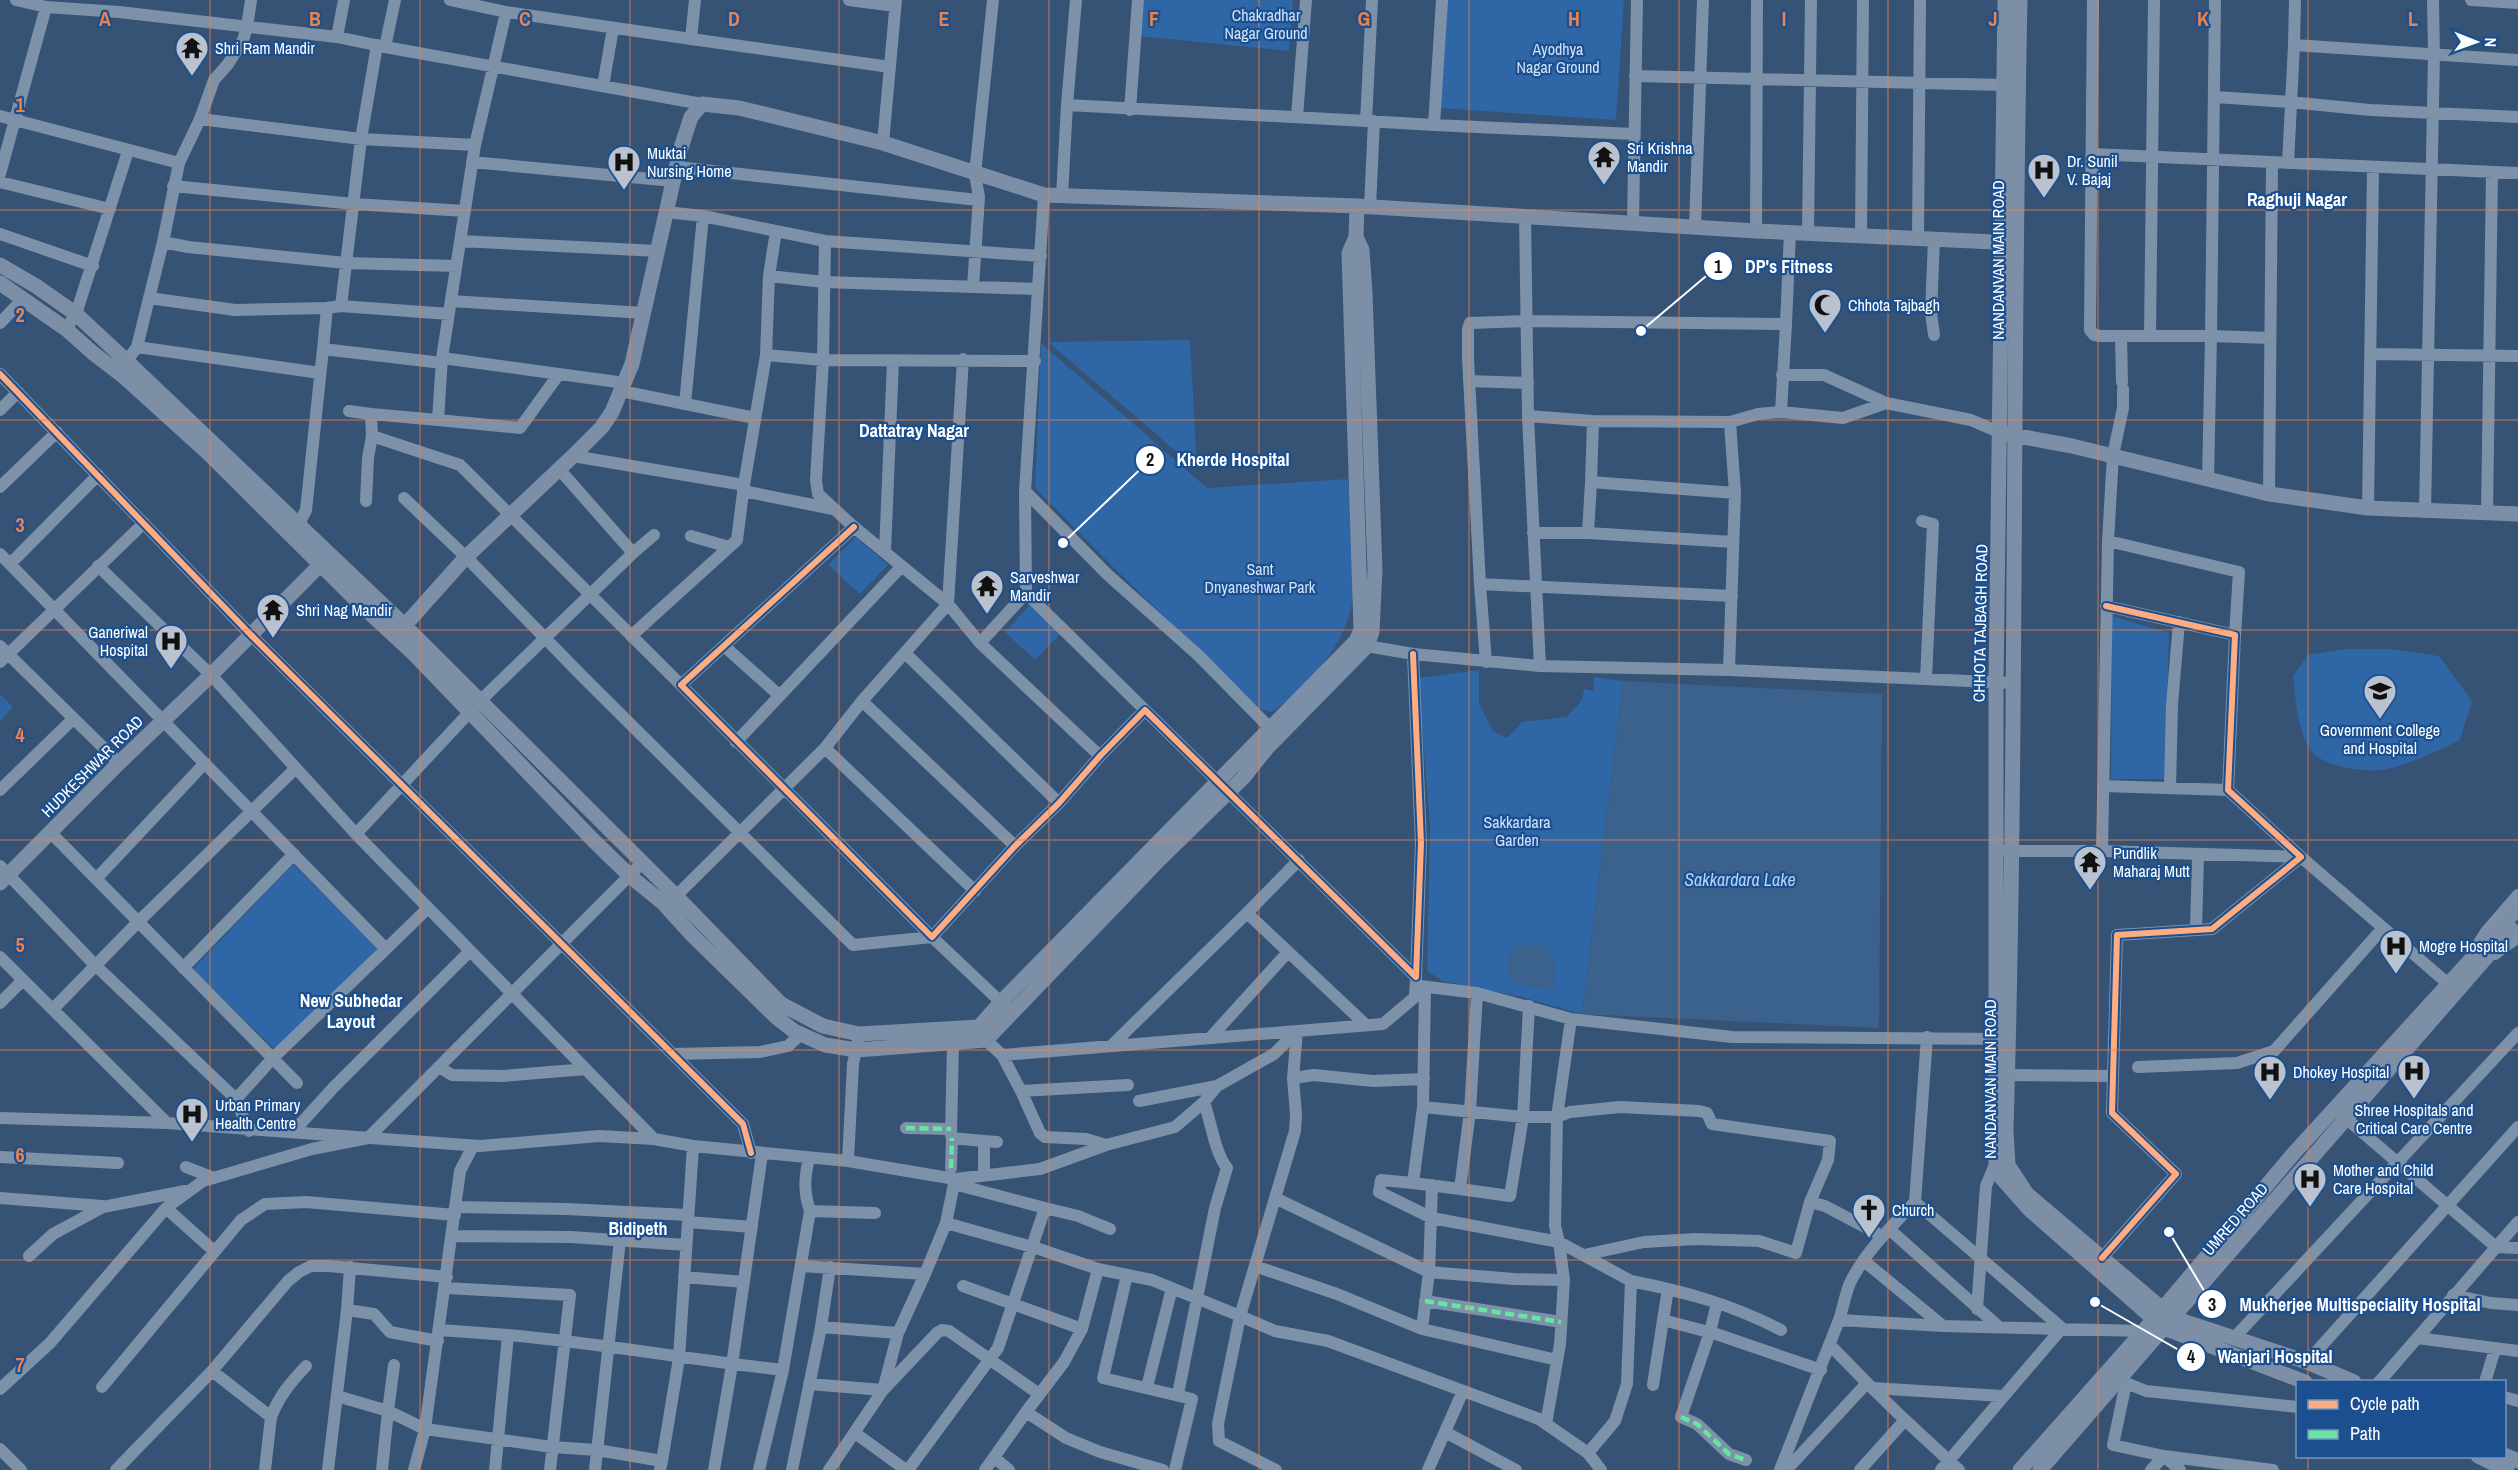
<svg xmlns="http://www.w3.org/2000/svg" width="2518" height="1470" font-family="'Archivo Narrow',sans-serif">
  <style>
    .green { fill: #2f66a5 }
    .water { fill: #3b618d }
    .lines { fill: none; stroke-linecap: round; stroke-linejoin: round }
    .minor { stroke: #7d92a8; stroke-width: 12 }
    .major { stroke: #7d8ea7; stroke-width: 15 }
    .quiet { stroke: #66e7a1; stroke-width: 4.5; stroke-dasharray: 9 4.5; stroke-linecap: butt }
    .cycleway-casing { stroke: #1b4f8f; stroke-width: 10 }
    .cycleway { stroke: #ffac80; stroke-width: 6 }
    .grid { fill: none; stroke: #ee8249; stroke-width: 1.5; stroke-opacity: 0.55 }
    .labels { text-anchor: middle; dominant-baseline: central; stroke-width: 4.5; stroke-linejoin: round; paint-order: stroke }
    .park-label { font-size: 16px; fill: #cfe3fa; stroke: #1b4f8f }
    .poi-label { font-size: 16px; fill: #fff; stroke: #1b4f8f; text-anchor: start }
    .street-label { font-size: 16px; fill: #fff; stroke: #1b4f8f }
    .neighbourhood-label { font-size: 18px; font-weight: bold; fill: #fff; stroke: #1b4f8f }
    .water-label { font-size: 18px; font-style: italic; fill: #b5d3f5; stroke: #1b4f8f }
    .grid-label { font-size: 20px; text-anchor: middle; font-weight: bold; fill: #ee8249; stroke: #1b4f8f; stroke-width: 4.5; stroke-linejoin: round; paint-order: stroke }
    .leader { fill: none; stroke: #fff; stroke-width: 2 }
    .callout-dot { fill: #fff; stroke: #1b4f8f; stroke-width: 2 }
    .mark-label { font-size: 18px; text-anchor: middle; font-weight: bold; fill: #111 }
    .callout-label { font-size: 18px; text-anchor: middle; font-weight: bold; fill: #fff; stroke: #1b4f8f; stroke-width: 4.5; stroke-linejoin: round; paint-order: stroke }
  </style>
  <rect width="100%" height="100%" fill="#365274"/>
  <path class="green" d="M1142,0H1293L1289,51L1138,36Z
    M1446,0H1624L1616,120L1439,108Z
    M1190,340L1197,469L1048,342Z
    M1041,343L1207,488L1348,479C1350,517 1356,557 1353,594C1349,643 1310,685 1272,712L1260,709L1117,571L1035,488Z
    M856,537L888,565L860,594L828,565Z
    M1030,605L1061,633L1035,660L1005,632Z
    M2112,616L2169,633L2165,779H2111Z
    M2346,649H2392L2439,656L2472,701L2460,740C2439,750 2405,767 2382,770C2364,772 2324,767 2312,752C2297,731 2296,701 2293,676L2308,655Z
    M1479,670V703L1493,731L1507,738L1522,722L1567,717L1582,700L1584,689L1593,691L1594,677L1623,681L1582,1014L1518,996L1443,981L1427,971L1430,825L1418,678Z
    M0,694L13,707L0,721Z
    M293,864L379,949L275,1050L193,969Z"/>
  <path class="water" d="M1623,681L1882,694L1879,1028L1582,1014Z
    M1518,945H1547L1555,966L1554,990L1532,988L1509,978C1505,962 1507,956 1518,945Z"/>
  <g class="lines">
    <path class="minor" d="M16,0L46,7L119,12L337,37L385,47L395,0
      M450,0L506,12L691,39
      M695,0L691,39L890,67
      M849,0L895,6
      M2093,0L2090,330L2094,335L2101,336H2150
      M2154,0L2150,336H2211L2208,480
      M2215,0L2211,336L2270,338
      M2471,0L2518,3
      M337,37L344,0
      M2294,45L2295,0
      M385,47L702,104
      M1635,76L2004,85
      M603,86L613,28
      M2215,97L2290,102L2370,110L2518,117
      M1067,105L1076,0
      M1130,110L1138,0
      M0,116L179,163L163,242L188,247L346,263L456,266
      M1297,117L1306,0
      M200,119L214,80L228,64L243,40L247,27L251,0
      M1366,121L1434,125L1442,0
      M1434,125L1634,134
      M883,143L896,0
      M2092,154L2518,173
      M472,162L673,181
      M179,163L200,119L361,139L475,145
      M2288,163L2294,45L2518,60
      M676,167L978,200
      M0,174L46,7
      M0,182L110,209
      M173,186L354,204L465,211
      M1044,195L1025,491L1026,593L1145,710
      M1062,196L1067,105L1366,121L1372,0
      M1370,207L1374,121
      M666,212L703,216L825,241L1041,256
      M1525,216L1528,416L1540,666
      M1633,222L1637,0
      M1695,227L1703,0
      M1756,231L1757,0
      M1808,233L1811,0
      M0,234L93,266
      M1861,236L1863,0
      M1918,239L1920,0
      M460,241L658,251
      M825,241L823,360L816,480L818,494L854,527L948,604L980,643
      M769,276L776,231
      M973,287L979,197L975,174L993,0
      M149,298L235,310L327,308
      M451,301L644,313
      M341,306L449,314
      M0,323L23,299
      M66,329L76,314L128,151
      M1934,335L1931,313L1934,239
      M2121,337L2122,382
      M137,347L320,373
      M323,349L327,308L341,306L361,139L377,45
      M2371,354L2518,356
      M766,355L823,360L1035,361
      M442,358L475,145L506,12
      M127,361L137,347L163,242
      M0,374L250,634L743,1124L751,1153
      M1782,375H1824L1886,403
      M1469,381L1528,383
      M2123,389V408L2113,455L2108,541L2102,851L2301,857L2453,988
      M621,391L755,418
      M685,404L703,216
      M0,410L18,392
      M349,411L371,414
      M1781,412L1843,418L1886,403L1971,420L2001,433
      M1528,416L1593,421L1730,422L1735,493L1729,670
      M438,420L520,428L559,374
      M1593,421L1591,482L1735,493
      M1730,422L1758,414L1781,412L1786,324
      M372,436L371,414L438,420L442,358L625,383
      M573,456L744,485
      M0,487L57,432
      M743,491L833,509
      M1025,491L1108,575L1198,655L1269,727
      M2269,494L2272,162
      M404,498L466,557L584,678L853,945L932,937L1006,1007
      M366,501L368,458L372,436L460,465L681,685
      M2368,508L2373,168
      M2425,512L2434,54L2433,0
      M2487,514L2492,173
      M1922,521L1933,524L1926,679
      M299,524L306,510L323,349L442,363
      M854,527L681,685L932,937L1015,846L1059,803L1100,756L1145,710L1416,977L1421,843L1413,654
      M1533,533H1588L1591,482
      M1588,533L1733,542
      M691,536L729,547
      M2108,541L2239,572L2235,635
      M885,551L893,361
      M633,553L654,535
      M0,554L386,949L273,1058L236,1099L249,1131
      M10,564L98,475
      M98,566L211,675L356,834L654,1139L693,1146L848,1161
      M1480,584L1468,359V329L1470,323L1526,321L1786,324L1790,232
      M1026,593L980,643L1100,756
      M631,636L737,540L744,485L766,355L769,276L824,282L1037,289
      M1360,643L1367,646L1413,654L1540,666L1729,670L2012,683
      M0,646L119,763
      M724,646L779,695
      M905,653L1059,803
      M0,662L144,523
      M1486,662L1480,584L1732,596
      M862,701L1015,846
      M736,742L902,566
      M825,748L975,891
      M2103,786L2228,790
      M2170,788L2172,705L2179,622
      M0,790L73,719
      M51,833L297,1083
      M356,834L481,700L633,553L559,469
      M2004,851H2102
      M0,866L95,965L236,1099
      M96,879L205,763
      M676,896L825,748L862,701L948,604L963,359
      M1247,913L1299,860
      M2196,930L2198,856
      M2477,946L2486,932L2518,895
      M386,949L428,908
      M2495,954L2518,937
      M0,957L167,1123
      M183,968L294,854
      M1420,986L1477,993L1571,1019L1732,1037L2003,1039
      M1425,987L1423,1107L1523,1117H1557L1570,1112L1620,1107L1699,1111L1707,1113L1712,1124L1830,1141L1828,1160L1810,1202L1825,1206L1882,1236
      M0,1003L23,980
      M53,1009L138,922L296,768
      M1571,1019L1557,1117L1555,1226L1559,1242L1631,1281L1627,1384L1615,1421L1588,1453L1601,1470
      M983,1034L986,1040L1002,1055L1383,1024L1415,997L1416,978
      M1927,1037L1915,1202L2062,1328L1941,1470
      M1210,1038L1288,952
      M858,1041L853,1064L848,1161L955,1179L946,1223L1039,1249L1098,1269L1082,1329L1064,1362L1026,1412L1066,1438L1100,1452L1163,1470
      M953,1044L951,1135L952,1138L984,1141V1175
      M1111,1046L1247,913L1366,1025
      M673,1054L760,1052L788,1046L801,1034
      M1002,1055L1021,1091L1040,1133L1045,1137L1086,1139L1106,1145
      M439,1067L452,1075L503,1076L586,1069
      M2138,1067L2237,1063L2274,1051L2383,928
      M2007,1075L2113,1076
      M1293,1078L1314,1075L1373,1081L1424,1079
      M1021,1091L1128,1085
      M1139,1101L1217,1086
      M1423,1107L1413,1183L1460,1189L1470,1111L1477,993
      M2341,1114L2496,1247L2518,1248
      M0,1118L167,1123L480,1146L599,1136L654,1139
      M906,1128L951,1129
      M293,1132L333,1088L470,951
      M984,1141L997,1142
      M0,1157L118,1163
      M186,1167L214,1178
      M951,1168L952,1138
      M955,1179L1040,1169L1106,1145L1175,1127L1204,1102L1217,1086L1274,1054L1297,1031L1293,1078L1296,1114L1295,1131L1240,1316L1152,1280L1098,1269
      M1413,1183L1381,1180L1379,1192L1432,1218L1559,1242L1564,1280L1560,1344L1546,1424
      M1460,1189L1510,1196L1523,1117L1529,1006
      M0,1198L102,1206
      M1275,1198L1429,1272L1514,1279L1564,1280
      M456,1207L566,1209L688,1215
      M166,1208L214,1251
      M1045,1208L1078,1216L1110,1229
      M810,1211L875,1213
      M688,1222L752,1227
      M1889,1229L1999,1327
      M452,1236L571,1237L686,1245
      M1584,1255L1644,1242L1696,1239L1759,1241L1796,1253L1810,1202
      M29,1256L53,1234L103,1207L185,1191
      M2102,1258L2176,1174L2112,1113L2117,935L2212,929L2301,857L2228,790L2235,635L2106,606
      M801,1266L925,1274L946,1223
      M1255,1266L1337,1294L1422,1329L1557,1360
      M830,1267L821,1327L898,1333L925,1274
      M1127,1275L1103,1378L1192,1399L1175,1470
      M684,1277L744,1282
      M1631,1281C1686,1292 1731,1304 1781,1330
      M963,1286L1082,1329
      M446,1288L570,1295L550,1470
      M1668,1289L1663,1320L1716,1334L1821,1370
      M2453,1295L2491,1303L2518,1305
      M1425,1301L1561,1322
      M1717,1303L1710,1332L1681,1417L1697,1424L1729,1454L1746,1460
      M1977,1309L1986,1186L1996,1162
      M347,1310L350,1267
      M1839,1320C1843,1308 1845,1295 1850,1283C1865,1252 1891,1227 1915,1202
      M1943,1326L2143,1331L2147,1336
      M1422,1329L1429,1272L1432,1185
      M440,1330L508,1335
      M2234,1338L2518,1033
      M2417,1338L2518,1351
      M1831,1346L1872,1388L2003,1396
      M2307,1362L2518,1127
      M212,1371L271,1417L265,1470
      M2113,1372L2126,1383L2146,1391L2298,1407
      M2379,1382L2518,1222
      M2485,1382L2495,1349
      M2126,1383L2113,1445L2164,1456L2151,1470
      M809,1384L883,1390L937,1333L942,1330L949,1331L1039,1394
      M1653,1385L1663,1320
      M102,1387L241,1220L265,1204L306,1202L455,1215
      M1147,1387L1172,1288
      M0,1389L50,1343L166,1208L203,1181L312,1149L368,1138L642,863
      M1178,1394L1215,1208L1227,1168C1215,1153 1211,1122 1204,1102
      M337,1396L388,1411L394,1365
      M2504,1397L2518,1401
      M271,1417C279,1396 291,1382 306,1366
      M1905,1420L1959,1470
      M1445,1432L1516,1470
      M855,1433L906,1470
      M0,1449L21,1470
      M2164,1456L2273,1470
      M2164,1456L2180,1470
      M995,1458L1009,1470
      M662,1461L679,1358L693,1146
      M1791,1465L1867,1383
      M116,1470L212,1371L288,1281L299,1272L311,1266H329L447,1277
      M328,1470L347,1310L374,1314L390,1332L438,1341
      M382,1470L388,1411L425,1429L552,1447L597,1450L662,1461L660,1470
      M414,1470L425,1429L460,1171L473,1146
      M495,1470L508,1335C600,1343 691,1360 783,1370L810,1211C804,1193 804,1178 809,1159
      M595,1470L620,1240
      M714,1470L732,1365L762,1154
      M759,1470L783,1370
      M792,1470L821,1327
      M829,1470L883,1390L898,1333
      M908,1470L998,1348L1045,1208L954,1184
      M985,1470L1026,1412
      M1276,1470L1219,1441L1218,1424L1240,1316L1275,1331L1328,1341L1539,1419L1588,1453
      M1428,1470L1463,1391
      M1780,1470L1839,1320L1943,1326L1864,1261
      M1860,1470L1905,1420L1872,1388"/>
    <path class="major" d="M2005,0L1996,682V1162L1999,1175L2029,1209L2164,1328L2305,1382
      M2020,0C2012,377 2017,753 2006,1130L2008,1165L2027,1194L2173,1318L2307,1362L2354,1382
      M0,265L36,286L76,314L132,366L404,625L676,896L781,1004L823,1026L859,1034L979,1027L1001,1002L1356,641L1361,630L1349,253L1356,237L1357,206
      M0,283L66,329L93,353L123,376L208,453L361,605L414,654L593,840L630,876L663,903L692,935L776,1017L794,1031L825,1045L857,1050L986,1040L1156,863L1243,778L1267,748L1367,646L1372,632L1375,570L1365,293L1362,250L1356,237
      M2007,434L2072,446L2269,494L2368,508L2518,514
      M398,633L466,557L573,456L602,427L612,412L632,364L680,151L691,117L702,104L739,108L883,143L1044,195L1357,206L1756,231L2016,243
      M0,883L119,763L211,675L326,559
      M2504,1455L2518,1461
      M2478,1456L2507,1470
      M2020,1470L2154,1319L2294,1153L2518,908
      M2040,1470L2511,929"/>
    <path class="quiet" d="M906,1128L951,1129
      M951,1168L952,1138
      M1425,1301L1561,1322
      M1681,1417L1697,1424L1729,1454L1746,1460"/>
    <g class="cycleway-casing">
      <path id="cycleway" d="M0,374L250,634L743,1124L751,1153
        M854,527L681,685L932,937L1015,846L1059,803L1100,756L1145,710L1416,977L1421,843L1413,654
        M2102,1258L2176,1174L2112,1113L2117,935L2212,929L2301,857L2228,790L2235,635L2106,606"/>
    </g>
    <use href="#cycleway" class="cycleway"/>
  </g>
  <path class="grid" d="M210,0V1470M420,0V1470M630,0V1470M839,0V1470M1049,0V1470M1259,0V1470M1469,0V1470M1679,0V1470M1888,0V1470M2098,0V1470M2308,0V1382M0,210H2518M0,420H2518M0,630H2518M0,840H2518M0,1050H2518M0,1260H2518M2308,1456V1470"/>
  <defs>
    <g id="temple-pin" transform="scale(1.725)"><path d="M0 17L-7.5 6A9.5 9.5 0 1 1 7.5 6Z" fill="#b9c2ce" stroke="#1b4f8f"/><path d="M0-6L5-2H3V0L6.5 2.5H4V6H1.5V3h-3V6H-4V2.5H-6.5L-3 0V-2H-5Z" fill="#111"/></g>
    <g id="hospital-pin" transform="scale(1.725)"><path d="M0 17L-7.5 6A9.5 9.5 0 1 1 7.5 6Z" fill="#b9c2ce" stroke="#1b4f8f"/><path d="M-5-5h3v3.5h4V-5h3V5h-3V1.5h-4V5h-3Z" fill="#111"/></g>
    <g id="mosque-pin" transform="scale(1.725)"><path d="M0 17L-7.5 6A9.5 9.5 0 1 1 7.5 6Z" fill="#b9c2ce" stroke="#1b4f8f"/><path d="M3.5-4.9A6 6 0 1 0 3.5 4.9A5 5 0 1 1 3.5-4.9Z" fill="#111"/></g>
    <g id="university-pin" transform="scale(1.725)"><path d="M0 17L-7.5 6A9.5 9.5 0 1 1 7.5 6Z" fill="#b9c2ce" stroke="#1b4f8f"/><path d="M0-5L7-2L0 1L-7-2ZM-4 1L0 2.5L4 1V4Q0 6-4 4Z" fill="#111"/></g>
    <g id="church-pin" transform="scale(1.725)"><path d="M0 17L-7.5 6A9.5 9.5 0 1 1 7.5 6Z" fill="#b9c2ce" stroke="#1b4f8f"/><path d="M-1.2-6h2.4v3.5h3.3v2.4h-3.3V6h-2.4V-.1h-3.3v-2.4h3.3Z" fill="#111"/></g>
  </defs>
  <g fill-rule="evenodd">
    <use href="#temple-pin" x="192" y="48"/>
    <use href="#temple-pin" x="1604" y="157"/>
    <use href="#hospital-pin" x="624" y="162"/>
    <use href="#hospital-pin" x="2044" y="170"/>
    <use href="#mosque-pin" x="1825" y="305"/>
    <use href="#temple-pin" x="987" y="586"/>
    <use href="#temple-pin" x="273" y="610"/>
    <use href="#hospital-pin" x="171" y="641"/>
    <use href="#university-pin" x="2380" y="691"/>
    <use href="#temple-pin" x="2090" y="862"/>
    <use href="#hospital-pin" x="2396" y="946"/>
    <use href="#hospital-pin" x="2414" y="1071"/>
    <use href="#hospital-pin" x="2270" y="1072"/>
    <use href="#hospital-pin" x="192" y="1114"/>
    <use href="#hospital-pin" x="2310" y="1179"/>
    <use href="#church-pin" x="1869" y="1210"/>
  </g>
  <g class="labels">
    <g class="park-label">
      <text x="1266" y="15">Chakradhar<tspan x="1266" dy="18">Nagar Ground</tspan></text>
      <text x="1558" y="49">Ayodhya<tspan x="1558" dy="18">Nagar Ground</tspan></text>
      <text x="1260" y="569">Sant<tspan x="1260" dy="18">Dnyaneshwar Park</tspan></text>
      <text x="1517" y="822">Sakkardara<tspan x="1517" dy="18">Garden</tspan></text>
    </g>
    <g class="poi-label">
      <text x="215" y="48">Shri Ram Mandir</text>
      <text x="1627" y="148">Sri Krishna<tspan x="1627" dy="18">Mandir</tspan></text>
      <text x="647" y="153">Muktai<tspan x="647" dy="18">Nursing Home</tspan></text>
      <text x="2067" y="161">Dr. Sunil<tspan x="2067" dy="18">V. Bajaj</tspan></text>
      <text x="1848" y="305">Chhota Tajbagh</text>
      <text x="1010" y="577">Sarveshwar<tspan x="1010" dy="18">Mandir</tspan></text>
      <text x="296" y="610">Shri Nag Mandir</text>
      <text x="148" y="632" text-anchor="end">Ganeriwal<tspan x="148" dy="18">Hospital</tspan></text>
      <text x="2380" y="730" text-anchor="middle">Government College<tspan x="2380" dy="18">and Hospital</tspan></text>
      <text x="2113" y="853">Pundlik<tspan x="2113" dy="18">Maharaj Mutt</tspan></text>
      <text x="2419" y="946">Mogre Hospital</text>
      <text x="2293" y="1072">Dhokey Hospital</text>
      <text x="215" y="1105">Urban Primary<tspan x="215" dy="18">Health Centre</tspan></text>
      <text x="2414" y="1110" text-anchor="middle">Shree Hospitals and<tspan x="2414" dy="18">Critical Care Centre</tspan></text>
      <text x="2333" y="1170">Mother and Child<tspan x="2333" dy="18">Care Hospital</tspan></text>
      <text x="1892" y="1210">Church</text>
    </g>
    <g class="street-label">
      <text transform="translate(1998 260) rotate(-90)">NANDANVAN MAIN ROAD</text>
      <text transform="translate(1980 623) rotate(-89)">CHHOTA TAJBAGH ROAD</text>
      <text transform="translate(92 766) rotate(-45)">HUDKESHWAR ROAD</text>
      <text transform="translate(1990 1079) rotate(-90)">NANDANVAN MAIN ROAD</text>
      <text transform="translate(2235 1219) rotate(-49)">UMRED ROAD</text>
    </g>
    <g class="neighbourhood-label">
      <text x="2297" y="199">Raghuji Nagar</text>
      <text x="914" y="430">Dattatray Nagar</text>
      <text x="351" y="1000">New Subhedar<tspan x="351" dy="21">Layout</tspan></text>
      <text x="638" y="1228">Bidipeth</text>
    </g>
    <g class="water-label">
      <text x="1740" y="879">Sakkardara Lake</text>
    </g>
  </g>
  <g class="grid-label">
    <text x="105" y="26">A</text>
    <text x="315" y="26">B</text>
    <text x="525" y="26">C</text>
    <text x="734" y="26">D</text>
    <text x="944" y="26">E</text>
    <text x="1154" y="26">F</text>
    <text x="1364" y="26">G</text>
    <text x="1574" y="26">H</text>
    <text x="1784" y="26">I</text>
    <text x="1993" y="26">J</text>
    <text x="2203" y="26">K</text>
    <text x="2413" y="26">L</text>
    <text x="20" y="112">1</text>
    <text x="20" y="322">2</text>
    <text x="20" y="532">3</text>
    <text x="20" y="742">4</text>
    <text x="20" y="952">5</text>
    <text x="20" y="1162">6</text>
    <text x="20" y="1372">7</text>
  </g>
  <path class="leader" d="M1641 331L1718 266M1063 543L1150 460M2169 1232L2212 1304M2095 1302L2191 1357"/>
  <g class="callout-dot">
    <circle cx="1641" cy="331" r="6"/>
    <circle cx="1063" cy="543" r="6"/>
    <circle cx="2169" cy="1232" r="6"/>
    <circle cx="2095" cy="1302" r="6"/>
    <circle cx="1718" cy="266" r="15"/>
    <circle cx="1150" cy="460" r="15"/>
    <circle cx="2212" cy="1304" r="15"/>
    <circle cx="2191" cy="1357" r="15"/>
  </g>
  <g class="mark-label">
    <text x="1718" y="273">1</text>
    <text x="1150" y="466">2</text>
    <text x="2212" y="1311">3</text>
    <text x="2191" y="1363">4</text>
  </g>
  <g class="callout-label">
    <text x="1789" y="273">DP's Fitness</text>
    <text x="1233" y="466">Kherde Hospital</text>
    <text x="2360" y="1311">Mukherjee Multispeciality Hospital</text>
    <text x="2275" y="1363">Wanjari Hospital</text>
  </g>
  <rect x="2296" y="1380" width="210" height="78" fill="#1b4f8f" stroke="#7695bc" stroke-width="1.5"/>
  <rect x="2308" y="1400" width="30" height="9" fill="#ffac80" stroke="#7695bc" stroke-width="1.5"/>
  <text x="2350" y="1410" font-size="18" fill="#ffffff">Cycle path</text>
  <rect x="2308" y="1430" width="30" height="9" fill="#66e7a1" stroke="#7695bc" stroke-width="1.5"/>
  <text x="2350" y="1440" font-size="18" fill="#ffffff">Path</text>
  <g transform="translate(2476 42) rotate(91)" stroke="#1b4f8f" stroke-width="4.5" paint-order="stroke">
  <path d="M0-4.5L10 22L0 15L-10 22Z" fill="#ffffff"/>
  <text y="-9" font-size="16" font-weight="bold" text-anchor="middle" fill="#ffffff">N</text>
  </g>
</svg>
